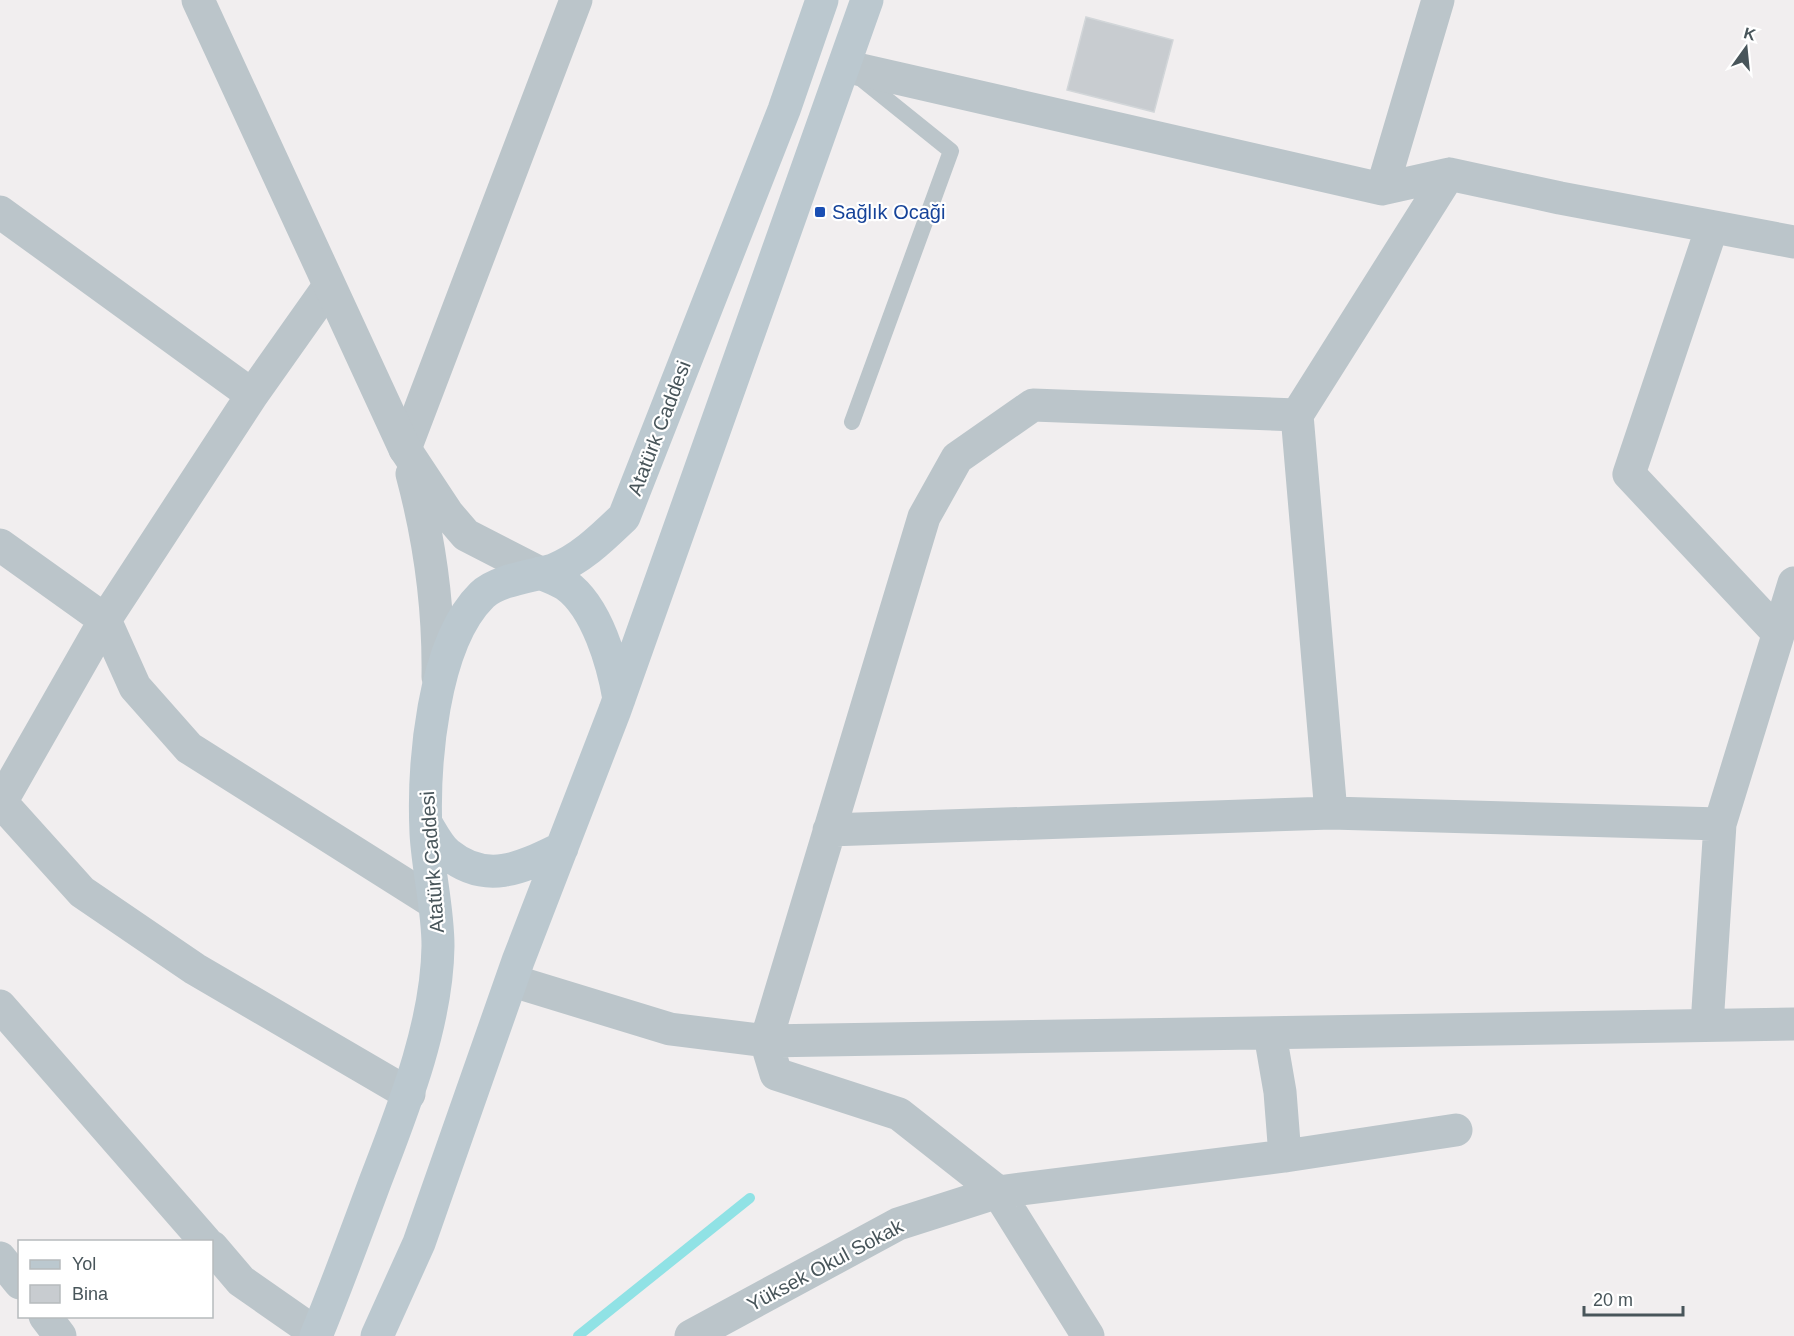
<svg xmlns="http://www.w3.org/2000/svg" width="1794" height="1336" font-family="Helvetica,sans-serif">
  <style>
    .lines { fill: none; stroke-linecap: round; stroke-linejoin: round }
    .stream { stroke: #90e2e5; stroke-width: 10 }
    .building { fill: #c8ccd0; stroke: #d2d6d9; stroke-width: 1.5 }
    .service { stroke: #bbc5ca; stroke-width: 16 }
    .minor { stroke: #bbc5ca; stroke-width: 33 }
    .tertiary { stroke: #bbc5ca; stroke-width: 33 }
    .secondary { stroke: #bbc8cf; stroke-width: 33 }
    .transit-dot { fill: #1a4fb4; stroke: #fff; stroke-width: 2 }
    .labels { text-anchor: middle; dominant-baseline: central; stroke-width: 4.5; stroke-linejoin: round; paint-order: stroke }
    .transit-label { font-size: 20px; fill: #164399; stroke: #fff; text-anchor: start }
    .street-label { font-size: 20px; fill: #48555a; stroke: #fff }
  </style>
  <rect width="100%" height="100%" fill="#f1eeef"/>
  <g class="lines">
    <path class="stream" d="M578,1336L750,1198"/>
  </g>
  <path class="building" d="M1086,17L1173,40L1154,112L1067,90Z"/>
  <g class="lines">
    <path class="service" d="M852,422L951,151L859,77"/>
    <path class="minor" d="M844,66L1382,189L1449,174L1560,198L1794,242
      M1382,189L1438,0
      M0,212L252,395
      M1712,227L1629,474L1778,633
      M405,449L576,0
      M0,545L105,620L135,687L189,748L433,902
      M0,801L82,892L195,969L409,1094
      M0,804L105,620L252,395L329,286
      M1331,813L1297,415L1449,174
      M829,830L1331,813L1720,824
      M513,981L670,1029L766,1041L1794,1024
      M0,1006L206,1242
      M1707,1025L1720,824L1794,583
      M1270,1034L1280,1092L1285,1156
      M212,1247L241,1281L317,1334
      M0,1258L20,1283
      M45,1316L60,1336
      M691,1336L898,1224L998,1192L1285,1156L1456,1130
      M1088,1336L998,1192L899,1114L776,1074L766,1041L924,517L957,458L1033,405L1297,415"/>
    <path class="tertiary" d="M198,0L405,449L448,514L466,535L540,573
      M412,474C430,541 439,607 438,677"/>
    <path class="secondary" d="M540,573C549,577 558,580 566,585C597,607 613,664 619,699
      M426,823C432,833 439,847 448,854C487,886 523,867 562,848
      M316,1336C337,1285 356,1233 375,1182C403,1109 437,1025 438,946C438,908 428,870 426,833C423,766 432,644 482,595C497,580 533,576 553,570C581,559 603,537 624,517L784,110L822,0
      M377,1336L419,1243L518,961L615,710L867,0"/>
  </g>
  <rect class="transit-dot" x="814" y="206" width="12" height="12" rx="3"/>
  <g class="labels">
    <g class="transit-label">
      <text x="832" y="212">Sağlık Ocaği</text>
    </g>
    <g class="street-label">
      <text transform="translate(659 428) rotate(-69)">Atatürk Caddesi</text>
      <text transform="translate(432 862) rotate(-94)">Atatürk Caddesi</text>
      <text transform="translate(825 1265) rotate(-28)">Yüksek Okul Sokak</text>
    </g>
  </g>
  <rect x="18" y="1240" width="195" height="78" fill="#ffffff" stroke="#b6bbbd" stroke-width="1.5"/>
  <rect x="30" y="1260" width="30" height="9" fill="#bbc8cf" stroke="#b6bbbd" stroke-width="1.5"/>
  <text x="72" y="1270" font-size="18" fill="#48555a">Yol</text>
  <rect x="30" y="1285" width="30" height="18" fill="#c8ccd0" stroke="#b6bbbd" stroke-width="1.5"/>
  <text x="72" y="1300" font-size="18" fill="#48555a">Bina</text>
  <g transform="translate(1746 48) rotate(15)" stroke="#ffffff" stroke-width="4.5" paint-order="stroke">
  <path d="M0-4.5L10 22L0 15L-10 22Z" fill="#48555a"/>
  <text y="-9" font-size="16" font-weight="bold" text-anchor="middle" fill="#48555a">K</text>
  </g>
  <path d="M1584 1306v9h99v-9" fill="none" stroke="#48555a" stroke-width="3"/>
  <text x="1593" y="1306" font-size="18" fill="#48555a" stroke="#ffffff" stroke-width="4.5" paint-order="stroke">20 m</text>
</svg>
